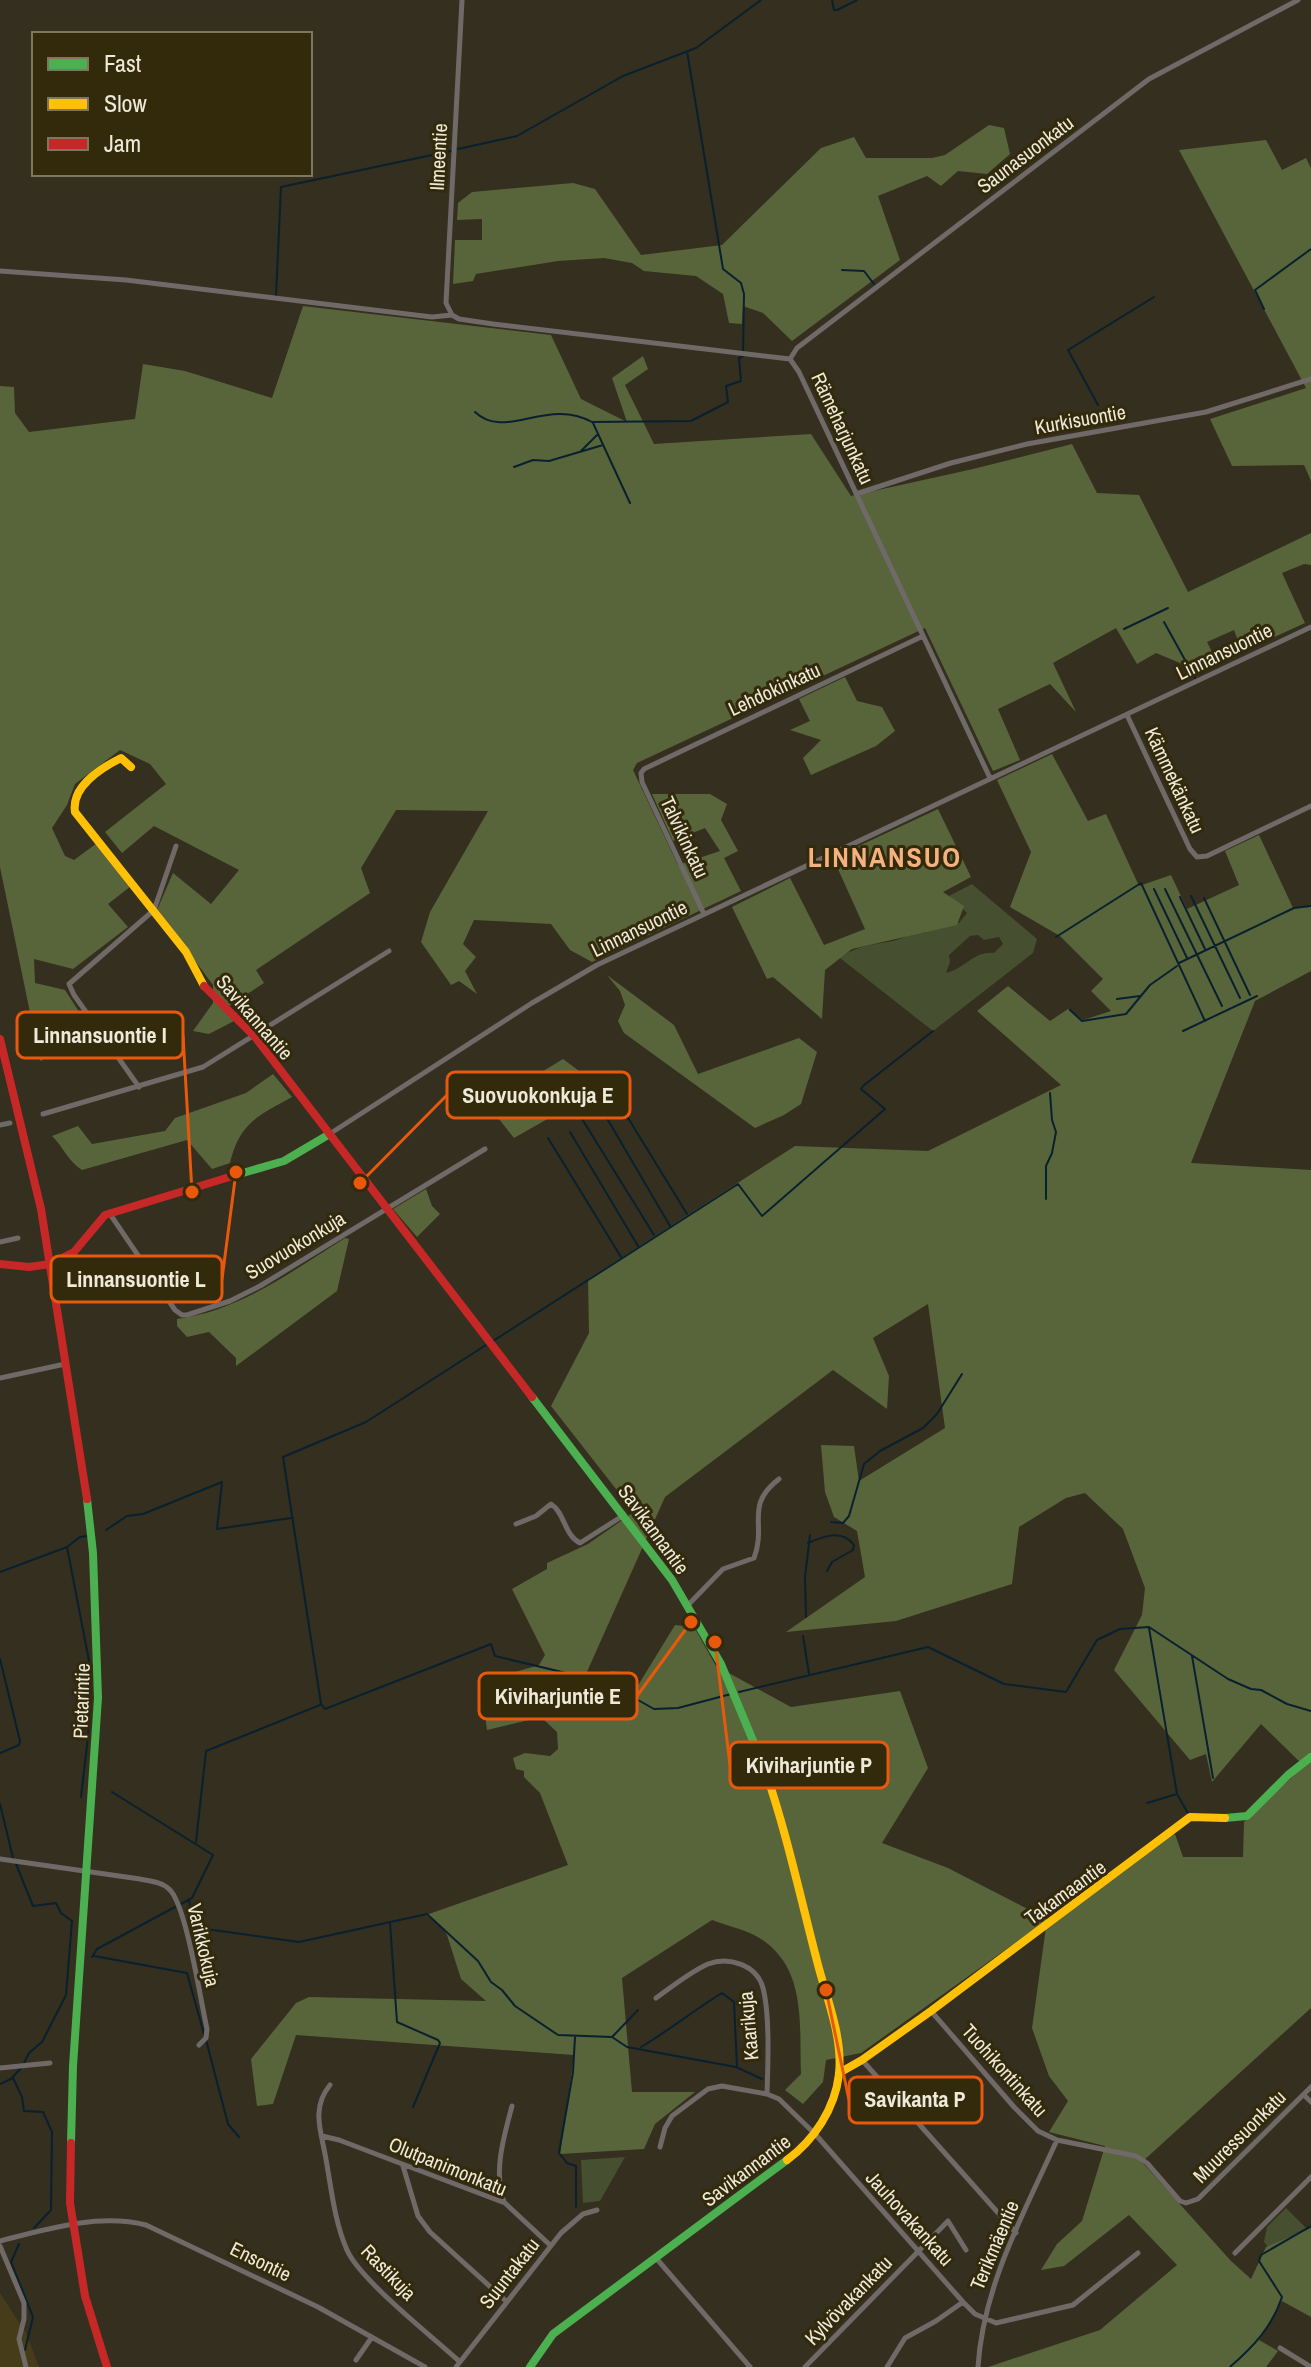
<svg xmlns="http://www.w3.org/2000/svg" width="1311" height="2367" font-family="'Archivo Narrow',sans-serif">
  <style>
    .built { fill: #473c19 }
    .green { fill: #465030; fill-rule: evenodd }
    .forest { fill: #58653b; fill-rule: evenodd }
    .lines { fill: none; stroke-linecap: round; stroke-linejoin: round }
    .stream { stroke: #09212e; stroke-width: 2 }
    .street { stroke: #6f6a67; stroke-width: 5 }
    .fast { stroke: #4caf50; stroke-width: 8 }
    .slow { stroke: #ffc107; stroke-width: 8 }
    .jam { stroke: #c62828; stroke-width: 8 }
    .labels { text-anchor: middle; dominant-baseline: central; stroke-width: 6; stroke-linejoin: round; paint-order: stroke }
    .street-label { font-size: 20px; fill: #eee9d8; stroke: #332a0c }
    .district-label { font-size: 28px; font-weight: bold; letter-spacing: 2px; fill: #f3b280; stroke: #332a0c }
    .leader { fill: none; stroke: #e8590c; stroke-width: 3 }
    .callout-dot { fill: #e8590c; stroke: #332a0c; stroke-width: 3 }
    .callout { fill: #332a0c; stroke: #e8590c; stroke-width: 3 }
    .callout-label { font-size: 22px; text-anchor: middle; font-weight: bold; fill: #eee9d8 }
  </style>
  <rect width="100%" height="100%" fill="#342f1f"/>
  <path class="built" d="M0,2293L26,2333L39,2367H0Z"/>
  <path class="green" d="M972,884L1037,939L1033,953L933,1031L840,958C864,940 886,947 909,935L906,915L925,933L933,927L959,923L967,913L949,896ZM978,935L984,940L999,937L1003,944L994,953C973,951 965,969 946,973L950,962L949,955L970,936Z
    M625,2157L600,2201L583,2203L581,2160Z
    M1286,2208L1306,2228L1270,2249L1264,2242L1267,2227Z"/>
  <path class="forest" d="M989,125L1004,128L1010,154L987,174L958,171L941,186L927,176L878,196L900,260L792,341L763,313L743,306L742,324L729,323L723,294L696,276L644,271L632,263L604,258L558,261L476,274L473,281L453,284L455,240H482V219L457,220L458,203L472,192L573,183L595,189L641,255L722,245L821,148L854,137L866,158H932L945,155Z
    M1266,140L1282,170L1306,158L1311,168V481L1304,465L1232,466L1210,419L1306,388L1179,150Z
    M303,306L551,335L581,399L627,422L612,378L643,356L648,369L625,385L654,444L811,434L851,496L973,469L1072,444L1097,493L1139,495L1188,592L1311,533V565L1304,564L1282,573L1305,623L1242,652L1234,630L1207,642L1218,664L1192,678L1180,663L1156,653L1137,664L1116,628L1053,663L1076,712L1050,684L998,709L1020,760L993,771L925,628L637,763L633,770L678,865L720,851L705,828L673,841L652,794H710L727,804L721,820L738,851L724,858L741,891L592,962L570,950L551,924L474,920L463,944L476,957L465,971L477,994L459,981L451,985L421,942L430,912L488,811L396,810L361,868L370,893L256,970L264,983L229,1006L234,1021L209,1034L193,1031L213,1003V985L157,910L173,873L211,904L239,870L154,826L122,853L105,832L166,784L150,764L120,750L75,784L67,805L52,828L65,856L74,860L97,843L131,886L108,904L128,927L73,969L34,959L35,983L65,990L83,1018L56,1032L61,1051L40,1061L0,867V386L14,387L15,413L29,432L135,419L143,364L185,371L272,398Z
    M845,677L857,701L882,707L895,731L876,746L811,775L803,758L821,740L790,730L810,721L799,699Z
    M1052,754L1088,821L1106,814L1139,886L1171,875L1187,909L1239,885L1225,851L1259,835L1293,908L1311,906V971L1255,1001L1191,1163L1311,1170V2008L1142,2162L1231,2261L1251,2279L1266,2247L1311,2228V2317L1282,2301L1259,2340L1278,2351L1266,2367H988L1100,2330L1177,2265L1129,2215L1064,2266L1041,2270L1057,2244L1082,2221L1105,2146L1049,2132L1068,2101L1049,2076L1032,2028L1047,1920L861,2053L826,2060L823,2082L803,2104L785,2090L801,2074C799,2027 807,1972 764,1941C751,1931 728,1926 712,1920L622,1978L632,2092H695L655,2124L644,2149L560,2154L574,2055L296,2035L273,2104L257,2106L251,2059L296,2003L309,1997L486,2001L461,1979L447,1935L442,1927L426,1915L568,1865L540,1793L524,1777V1771L516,1769L513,1758L525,1753L550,1756L558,1749L557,1732L541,1717L487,1730L480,1678L502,1676L539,1665L545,1655L512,1589L547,1569V1563L588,1544L634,1512L551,1406L589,1333L588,1279L795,1146L928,1151L1061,1085L977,1011L1008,986L1050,1021L1068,1009L1083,1020L1111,1011L1091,991L1103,979L1060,936L1010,907L1031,852L997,780ZM928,1304L945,1428L859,1481L854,1446L821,1445L825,1492L834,1517L857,1531L865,1577L786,1632L896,1621L1012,1584L1019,1527L1066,1498L1085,1493L1123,1529L1145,1588L1142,1615L1114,1670L1190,1760L1206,1754L1212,1782L1261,1724L1304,1766L1244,1822L1243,1857H1183L1175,1834L1145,1848L1047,1919L948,1868L882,1843L928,1768L900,1691L791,1707L716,1666L694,1627L675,1625L634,1692H621L620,1672L611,1671L604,1679L586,1674L665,1497L833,1370L887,1409L889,1376L873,1338Z
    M938,809L971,877L943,892L964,906L957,925L852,949L825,970L822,1019L773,977L767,979L732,907L790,878L824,945L865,929L833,858Z
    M607,975L674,1025L698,1074L799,1038L817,1052L801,1104L784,1115L755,1128L624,1033L618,1021L625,1005L620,991Z
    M563,1059L602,1088L514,1138L480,1095L503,1082L522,1084Z
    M273,1074L292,1097C258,1116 240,1122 230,1163L212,1169L187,1140L82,1170C68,1161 64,1148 52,1136L78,1126L92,1144L165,1131L175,1118L246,1093Z
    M426,1189L432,1206L440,1214L417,1237L393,1209Z
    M345,1238L349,1239L337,1291L236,1366V1358L209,1332L187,1337L177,1326V1319C240,1311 292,1271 345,1238Z"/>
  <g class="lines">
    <path class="stream" d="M832,0L834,10H837L857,0
      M458,149L517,136L623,76L696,48L761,0
      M842,270L864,271L874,284
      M276,296L281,187L451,151
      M1264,309L1255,290L1311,249
      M1098,405L1068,350L1154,297
      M475,412C505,441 547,397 592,422L691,421L728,402L726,386L741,381L739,358L743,356L744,294L741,283L723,269L687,51
      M593,423L630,503
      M580,452L597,435
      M514,467L533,460L549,461L603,445
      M1164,622L1195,678
      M1124,629L1168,608
      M1154,889L1187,958
      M1165,889L1222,1006
      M1191,896L1240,998
      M1180,897L1205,949
      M1204,898L1250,995
      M1056,937L1141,883L1205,1021
      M1179,963L1294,908L1311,906
      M1117,999L1140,996
      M1070,1010L1082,1021L1126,1014L1150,985L1177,966
      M1183,1031L1257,996
      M617,1100L687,1214
      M598,1103L670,1226
      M579,1114L654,1235
      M570,1132L638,1246
      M548,1138L621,1257
      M1046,1199V1166L1052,1153L1056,1132L1052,1120L1050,1093
      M493,1341L738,1184L762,1216L885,1109L861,1089L863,1086L933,1031
      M486,1345L366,1422L283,1457L321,1704L325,1709L491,1644L495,1656L608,1683L635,1698
      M831,1522L843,1523L849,1516L864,1464L880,1451L923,1428L937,1414L962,1374
      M106,1530L127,1516L143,1514L222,1482L217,1529L291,1518
      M808,1543C824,1536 842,1529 854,1545L853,1550L832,1562L827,1571
      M67,1547L91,1671L88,1737L81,1797
      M0,1572L67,1547L80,1537L87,1536
      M806,1617L805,1577L810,1535
      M1149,1628L1177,1794L1189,1815
      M803,1636L809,1674
      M1192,1656L1213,1778
      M0,1659L20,1741L19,1745L0,1753
      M739,1692L928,1647L1004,1684L1066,1692L1097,1640L1120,1629L1149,1627L1228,1679L1251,1689L1261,1690L1287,1704L1311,1711
      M638,1700L654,1709L678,1708L731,1694
      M112,1792L213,1855L192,1898L181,1904
      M1147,1803L1177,1794
      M0,1804L13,1858
      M196,1842L206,1751L320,1705
      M16,1864L33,1906L56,1903L61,1913L72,1921L66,1995L42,2042L29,2053L24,2063
      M189,1899L192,1927L299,1942L427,1914L478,1961L491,1982L502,1990L515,2006L558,2035L612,2037L627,2047L736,2067L762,2079
      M390,1923L397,2022L438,2040L440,2043L413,2107
      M94,1956L187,1973L204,2034
      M92,1957L97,1949L175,1907
      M613,2036L638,2010
      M575,2037L573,2072L559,2153L567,2163L576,2166V2207
      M206,2040L228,2124L239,2137
      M641,2047C670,2030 694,2010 722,1993L734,2002L737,2066
      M13,2078L22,2097L24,2111L43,2112L52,2132L51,2210L34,2228
      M0,2084L11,2079L21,2068
      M19,2244L11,2262L33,2317L25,2350
      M1230,2367C1254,2346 1272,2327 1282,2297L1259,2261L1261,2255L1311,2226"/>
    <path class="street" d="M0,271L126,280L432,317L452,315
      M452,315L459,319L493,324L790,359L799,372L990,778
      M452,315L446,303L462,0
      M790,359L797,348L1149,79L1298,0
      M856,494L951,463L1027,444L1206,412L1311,379
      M1127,715L1190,849L1197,857L1207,856L1311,806
      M704,914L642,782L641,773L644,769L923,636
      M139,1087L74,995L69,984L154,910L176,846
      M43,1114L203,1067L389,951
      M0,1125L10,1123
      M328,1135L532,1003L597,965L1311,627
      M110,1214L175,1310L182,1315H187L230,1301L260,1286L485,1149
      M0,1242L18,1238
      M0,1378L65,1364
      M516,1524L536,1516L551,1504C565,1513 564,1535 580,1543L624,1515
      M688,1605L723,1569L754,1558C767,1524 744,1506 779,1479
      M0,1859L140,1879C150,1881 162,1882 169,1889C186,1903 201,2003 207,2029L206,2038L199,2045
      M656,1998C673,1986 690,1972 708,1964C729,1956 757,1965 763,1988C770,2015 768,2065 767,2094
      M931,2011L1014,2107L1038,2131L1057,2140L1136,2156L1147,2163L1180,2201L1186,2203L1198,2199L1311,2087
      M862,2060L1016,2233
      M0,2068L50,2063
      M330,2085C312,2107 320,2128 325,2154C331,2185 334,2221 347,2250C360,2280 433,2337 460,2362
      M1304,2095L1311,2102
      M322,2136L339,2140L505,2203L550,2245
      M660,2147L665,2128L672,2116L708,2089L722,2086L767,2094L779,2099L816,2135L963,2302L975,2314L996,2323L1073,2305L1138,2253
      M403,2166L418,2216L430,2232L507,2302
      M504,2202C493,2172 504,2136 512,2106
      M0,2241C46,2229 99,2213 146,2225L318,2307L425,2367
      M0,2246L24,2303V2319L19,2339L26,2367
      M1235,2253L1311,2177
      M656,2258L750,2367
      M1280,2348L1311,2367
      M356,2360L372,2337
      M456,2367L561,2233L583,2214L597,2210
      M805,2367L948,2221L966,2250
      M887,2367L905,2338L936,2321L963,2302
      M978,2367C983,2286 1024,2213 1057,2140"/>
    <path class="fast" d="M236,1175L284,1161L328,1135
      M532,1397L672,1580L721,1664L764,1767
      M1225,1818L1247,1816L1288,1775L1311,1757
      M71,2143L73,2066L98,1698L93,1553L87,1499
      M530,2367L553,2334L787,2160"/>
    <path class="slow" d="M131,767L121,758C101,768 71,787 75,812L186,952L204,986
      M764,1767C786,1830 800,1896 817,1961C826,1997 843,2036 839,2074C835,2109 814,2140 787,2160
      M839,2073L862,2060L931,2011L1190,1817L1225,1818"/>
    <path class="jam" d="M204,986L255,1037L532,1397
      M0,1039L41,1209L87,1499
      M0,1264L29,1267L50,1264L74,1252L105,1215L236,1175
      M71,2143L70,2203L85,2296L107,2367"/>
  </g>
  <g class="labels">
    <g class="street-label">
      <text transform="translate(1025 154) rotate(-37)">Saunasuonkatu</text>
      <text transform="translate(438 157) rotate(-87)">Ilmeentie</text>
      <text transform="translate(1080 419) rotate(-10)">Kurkisuontie</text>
      <text transform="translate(843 428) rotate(65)">Rämeharjunkatu</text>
      <text transform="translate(1224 651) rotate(-26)">Linnansuontie</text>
      <text transform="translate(774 689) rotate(-25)">Lehdokinkatu</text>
      <text transform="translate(1175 780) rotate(65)">Kämmekänkatu</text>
      <text transform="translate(685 837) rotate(65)">Talvikinkatu</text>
      <text transform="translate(639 928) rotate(-26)">Linnansuontie</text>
      <text transform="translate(255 1017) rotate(49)">Savikannantie</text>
      <text transform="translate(295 1245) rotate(-31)">Suovuokonkuja</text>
      <text transform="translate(654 1529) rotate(54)">Savikannantie</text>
      <text transform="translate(81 1701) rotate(-88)">Pietarintie</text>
      <text transform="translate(1065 1892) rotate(-36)">Takamaantie</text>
      <text transform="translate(204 1945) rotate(77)">Varikkokuja</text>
      <text transform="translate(748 2026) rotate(-95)">Kaarikuja</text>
      <text transform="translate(1005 2070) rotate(48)">Tuohikontinkatu</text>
      <text transform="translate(1239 2136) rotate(-45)">Muuressuonkatu</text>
      <text transform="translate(448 2166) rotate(22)">Olutpanimonkatu</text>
      <text transform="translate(746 2170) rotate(-37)">Savikannantie</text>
      <text transform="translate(910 2218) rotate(48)">Jauhovakankatu</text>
      <text transform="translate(994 2245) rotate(-67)">Terikmäentie</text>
      <text transform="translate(261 2261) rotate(26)">Ensontie</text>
      <text transform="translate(389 2272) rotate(46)">Rastikuja</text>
      <text transform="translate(509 2273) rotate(-52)">Suuntakatu</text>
      <text transform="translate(848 2300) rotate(-46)">Kylvövakankatu</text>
    </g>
    <g class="district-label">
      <text x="885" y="857">LINNANSUO</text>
    </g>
  </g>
  <path class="leader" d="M192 1192L183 1035M360 1183L447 1095M236 1172L222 1279M691 1622L637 1696M715 1642L730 1765M826 1990L849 2100"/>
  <g class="callout-dot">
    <circle cx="192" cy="1192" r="8"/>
    <circle cx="360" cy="1183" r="8"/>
    <circle cx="236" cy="1172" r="8"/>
    <circle cx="691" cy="1622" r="8"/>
    <circle cx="715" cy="1642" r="8"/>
    <circle cx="826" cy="1990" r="8"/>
  </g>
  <g class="callout">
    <rect x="17" y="1012" width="166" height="46" rx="8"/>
    <rect x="447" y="1072" width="183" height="46" rx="8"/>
    <rect x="51" y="1256" width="171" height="46" rx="8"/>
    <rect x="479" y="1673" width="158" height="46" rx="8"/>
    <rect x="730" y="1742" width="158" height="46" rx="8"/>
    <rect x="849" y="2077" width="133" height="46" rx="8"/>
  </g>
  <g class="callout-label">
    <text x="100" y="1043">Linnansuontie I</text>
    <text x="538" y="1103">Suovuokonkuja E</text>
    <text x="136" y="1287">Linnansuontie L</text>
    <text x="558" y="1704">Kiviharjuntie E</text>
    <text x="809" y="1773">Kiviharjuntie P</text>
    <text x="915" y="2107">Savikanta P</text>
  </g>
  <rect x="32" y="32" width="280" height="144" fill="#332a0c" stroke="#7e765e" stroke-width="2"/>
  <rect x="48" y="58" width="40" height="12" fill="#4caf50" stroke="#7e765e" stroke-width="2"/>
  <text x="104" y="72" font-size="24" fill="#eee9d8">Fast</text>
  <rect x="48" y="98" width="40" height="12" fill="#ffc107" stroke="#7e765e" stroke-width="2"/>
  <text x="104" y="112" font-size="24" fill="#eee9d8">Slow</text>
  <rect x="48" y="138" width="40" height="12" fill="#c62828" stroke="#7e765e" stroke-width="2"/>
  <text x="104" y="152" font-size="24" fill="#eee9d8">Jam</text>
</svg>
